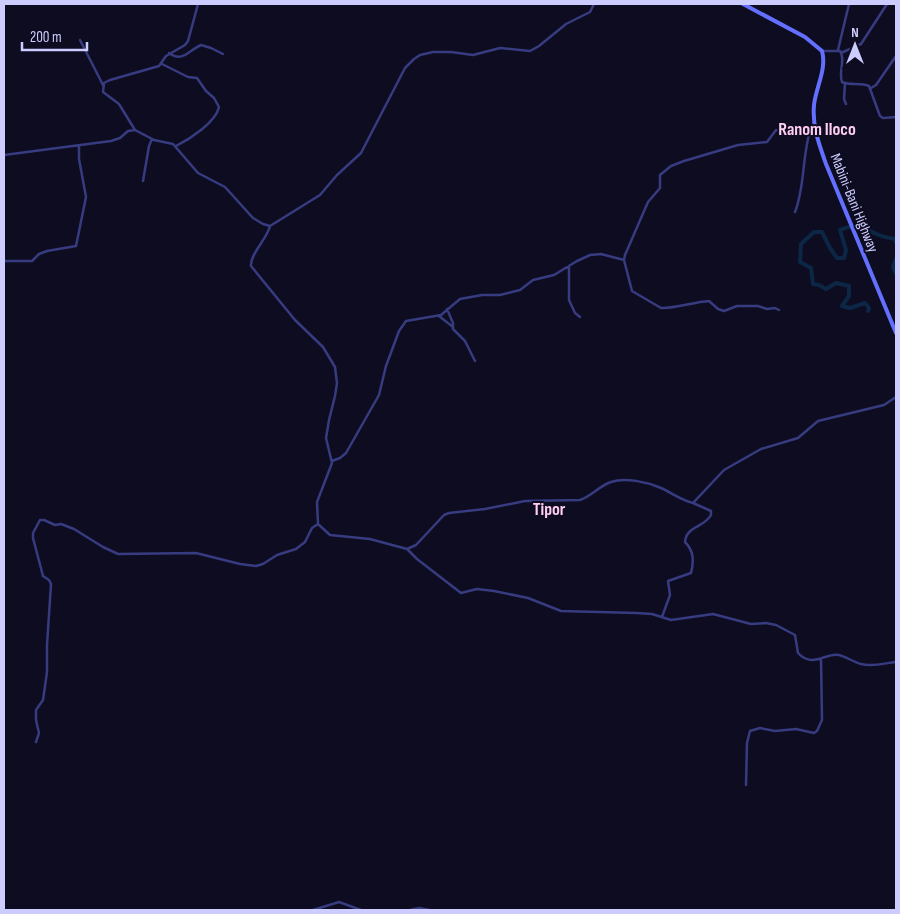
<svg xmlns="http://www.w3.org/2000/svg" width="900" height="914" font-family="'Sofia Sans Condensed',sans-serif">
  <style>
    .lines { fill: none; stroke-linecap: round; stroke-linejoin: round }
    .river { stroke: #0b2745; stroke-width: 4 }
    .minor { stroke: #373b80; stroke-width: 2.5 }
    .secondary { stroke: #636fff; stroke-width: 4 }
    .labels { text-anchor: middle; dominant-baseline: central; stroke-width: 4; stroke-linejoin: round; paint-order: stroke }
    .street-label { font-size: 15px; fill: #ccf; stroke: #0e0c20 }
    .quarter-label { font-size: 18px; font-weight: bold; fill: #ffcef2; stroke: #0e0c20 }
  </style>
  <rect width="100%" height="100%" fill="#0e0c20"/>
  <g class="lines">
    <path class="river" d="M896,259L893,267L896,273
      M868,311L869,308L865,303L850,308L842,306L849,296V286L836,283L826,289L819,285L813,284L811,268L800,262L801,244L814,232H822L830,248L837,258H844L846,250L840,230C857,222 863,229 879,235C884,237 889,238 895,239L896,242"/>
    <path class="minor" d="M80,40L103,85
      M838,50L849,4
      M822,51H840C846,60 838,72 842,82C851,86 860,82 869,86L880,116L883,118L896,117
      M169,53C183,63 189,50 201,45L211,48L223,54
      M841,53L861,44L887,4
      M162,64L188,77L197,78L206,91L214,98L219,107C216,122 190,139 176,146
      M845,83L844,99L846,104
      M871,88L876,85L896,56
      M135,130L119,104L103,92L104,83L110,80L159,66L166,56L185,45L188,41L198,4
      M4,155L111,141L120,138L128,131L135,130L154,140L173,144L198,173L225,187L253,218L263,224L270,226L320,195L337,175L361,153L405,68L414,59L420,55L433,52H451L473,55L500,48L530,51L539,46L566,24L590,12L594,4
      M143,181L149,146L152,139
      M795,212C805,187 802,157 810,131
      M4,261H32L39,254L47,251L76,246L86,197L79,159V146
      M569,266V300L575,313L580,317
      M447,309L453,323V329L465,341L475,361
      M779,310L775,308L767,309L758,306H737L724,311L718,309L709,301C694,302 673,309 661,308L632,291L624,260L625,255L648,202L660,188V175L671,166L684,161L738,145L767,142L776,130L815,131
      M439,316L453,327
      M332,461L340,458L346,453L379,395L386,366L399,331L406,321L441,315L460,299L482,295H500L520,290L533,280L554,275L577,261L590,255L601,254L624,260
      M318,524L330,535L370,539L407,549L417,559L461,593L477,589L494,591L528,598L561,611L636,613L652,614L671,620L713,614L751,624L766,623L776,625L795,635L798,653C813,669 826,652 839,655C847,657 853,662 861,664C873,667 885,663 896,662
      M407,549L416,545L444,515L449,513L485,509L525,501L580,500C592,496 599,486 611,482C625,477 647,482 661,488C672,493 681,500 693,503L724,470L761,449L798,438L818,421L884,405L896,397
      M662,617L670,595L668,581L691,573C694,561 694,551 685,542C686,526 704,528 711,515V511L693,503
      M36,742L39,733L36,720V710L43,700L47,672V645L51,584L49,580L43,576L33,538V533L40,520H44L55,525L61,524L74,529L103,547L118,554L196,553L240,564L256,566L263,564L277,555L296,549L305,542L312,528L318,524L317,502L332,463L326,438L329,420L335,396L337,383L335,367L323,347L295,320L251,266C250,254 267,239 270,226
      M746,785L747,743L750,731L760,728L775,731L796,729L814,733L817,731L822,720L821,659
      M313,910L339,902L361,910
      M410,910L419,908L430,910"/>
    <path class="secondary" d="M743,4L805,37L822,51C827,69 816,87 814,105C812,126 819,144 826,164L896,333"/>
  </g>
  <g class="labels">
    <g class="street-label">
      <text transform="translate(854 203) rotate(68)">Mabini-Bani Highway</text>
    </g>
    <g class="quarter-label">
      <text x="817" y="129">Ranom Iloco</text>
      <text x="549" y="509">Tipor</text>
    </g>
  </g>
  <rect width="900" height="914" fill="none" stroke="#ccccff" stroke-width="10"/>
  <g transform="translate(855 45)" stroke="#0e0c20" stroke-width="4" paint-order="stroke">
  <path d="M0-4L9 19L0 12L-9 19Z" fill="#ccccff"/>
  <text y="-8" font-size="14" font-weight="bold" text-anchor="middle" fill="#ccccff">N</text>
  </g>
  <path d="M22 42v8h65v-8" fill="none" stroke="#ccccff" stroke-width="2.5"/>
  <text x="30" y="42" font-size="15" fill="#ccccff" stroke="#0e0c20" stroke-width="4" paint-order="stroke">200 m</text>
</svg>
